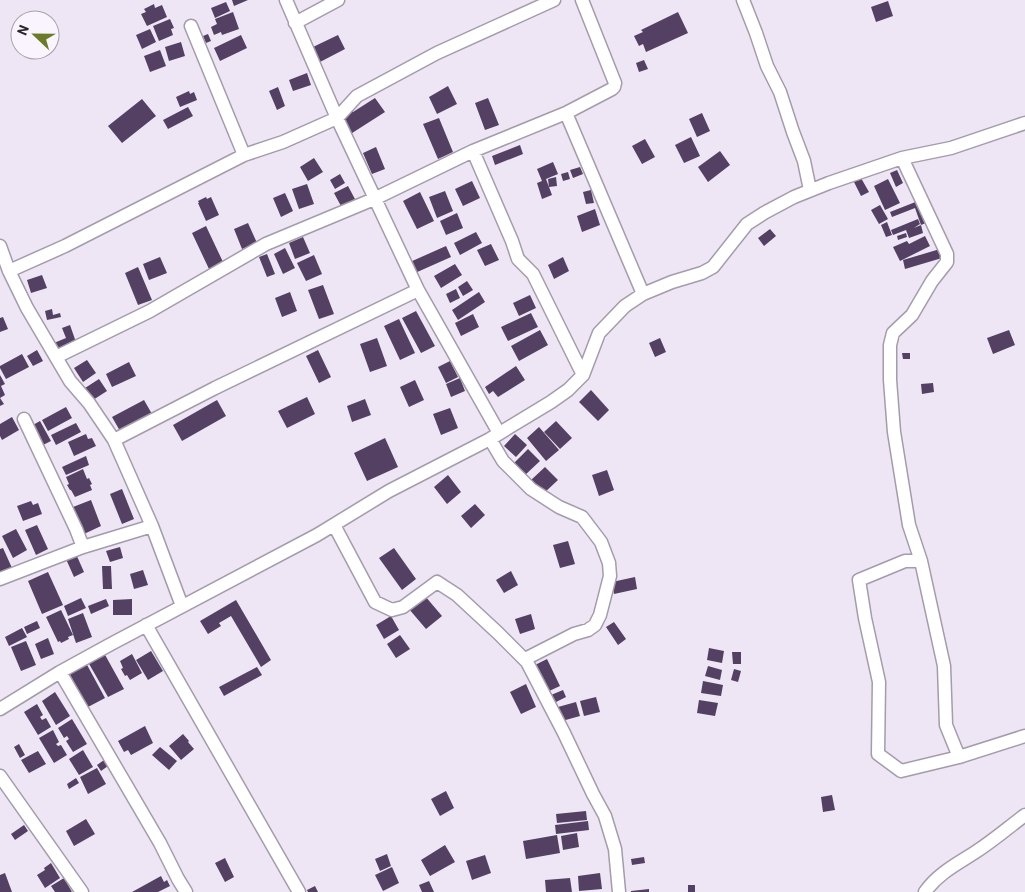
<svg xmlns="http://www.w3.org/2000/svg" width="1025" height="892" font-family="Barlow,sans-serif">
  <style>
    .building { fill: #534062 }
    .lines { fill: none; stroke-linecap: round; stroke-linejoin: round }
    .minor-casing { stroke: #a49cab; stroke-width: 15 }
    .minor { stroke: #fff; stroke-width: 12 }
  </style>
  <rect width="100%" height="100%" fill="#eee5f5"/>
  <path class="building" d="M232,0H248L234,6Z
    M888,1L893,16L876,22L871,7Z
    M226,2L230,11L215,18L211,8Z
    M154,4L155,8L162,5L167,17L147,26L141,14L146,12L144,9Z
    M233,12L239,29L222,35L221,32L214,35L211,27L217,24L215,19Z
    M678,12L688,33L646,52L643,44L639,46L634,36L643,32L641,30Z
    M170,19L174,28L171,29L173,35L159,41L153,26Z
    M150,29L156,42L142,49L136,35Z
    M208,34L211,41L206,43L203,36Z
    M241,35L247,48L220,61L214,48Z
    M338,35L345,49L320,62L313,47Z
    M181,42L185,56L169,61L165,47Z
    M160,50L166,66L150,72L144,56Z
    M644,60L648,69L639,72L636,63Z
    M307,73L311,85L293,91L289,80Z
    M448,86L457,104L437,114L429,97Z
    M278,87L285,106L277,110L269,91Z
    M189,91L190,94L194,92L197,100L180,107L176,97Z
    M375,98L385,112L349,135L338,119L352,110L353,112Z
    M488,98L499,125L485,130L475,103Z
    M142,99L156,116L122,143L108,126Z
    M188,107L193,116L168,129L163,120Z
    M702,113L710,131L697,137L689,119Z
    M439,118L453,152L438,159L423,124Z
    M691,137L700,156L684,163L675,145Z
    M645,139L655,157L642,164L632,146Z
    M520,145L523,154L495,165L492,156Z
    M376,147L385,169L372,174L363,153Z
    M720,151L730,165L708,182L698,167Z
    M314,158L323,172L308,181L300,167Z
    M553,162L558,174L546,179L552,195L542,199L537,183L542,181L537,169Z
    M580,167L583,174L573,178L570,170Z
    M897,170L903,183L896,187L890,173Z
    M568,172L570,179L563,181L561,174Z
    M340,174L345,183L335,189L330,180Z
    M556,177L557,186L549,187L548,179Z
    M861,178L869,192L861,196L854,182Z
    M888,179L900,203L885,210L874,186Z
    M472,181L480,198L463,206L455,189Z
    M307,184L314,204L299,209L292,189Z
    M348,186L356,201L342,208L334,193Z
    M591,190L594,203L586,204L583,192Z
    M445,191L453,211L437,218L429,197Z
    M420,192L434,221L417,229L403,201Z
    M285,193L293,211L281,217L273,198Z
    M206,197L207,199L211,197L219,215L206,221L198,203H199L198,201Z
    M918,201L926,223L921,225L915,208L892,217L890,212Z
    M880,205L888,219L879,224L871,210Z
    M595,209L600,225L582,232L577,216Z
    M457,213L463,228L446,235L440,221Z
    M918,219L920,224L914,228L921,225L923,233L909,238L906,230L893,235L891,230Z
    M887,222L892,235L886,237L881,225Z
    M248,223L257,243L242,249L234,229Z
    M206,226L223,262L209,269L192,233Z
    M770,229L776,236L764,246L758,238Z
    M476,232L482,243L460,255L454,243Z
    M906,233L907,237L898,240L897,236Z
    M925,236L930,246L900,261L893,247L907,241L909,244Z
    M303,237L310,253L295,259L289,243Z
    M491,244L499,260L485,266L477,250Z
    M446,246L451,257L415,273L410,262Z
    M285,248L295,268L283,274L274,254Z
    M940,249L942,258L905,269L903,260Z
    M267,254L275,274L267,277L259,257Z
    M314,255L322,274L306,281L297,263Z
    M160,257L167,273L149,280L143,264Z
    M563,257L569,271L554,279L548,265Z
    M455,264L462,275L441,288L434,276Z
    M138,267L152,300L138,305L125,273Z
    M42,275L47,288L31,293L27,280Z
    M467,281L473,290L463,296L458,287Z
    M323,285L334,314L319,319L308,290Z
    M456,289L460,298L450,303L446,294Z
    M290,292L297,311L282,317L275,298Z
    M479,292L485,302L458,320L452,310Z
    M530,295L536,308L519,316L513,303Z
    M52,309L53,315L60,313L61,317L47,320L45,311Z
    M416,311L435,346L421,353L402,318Z
    M531,313L538,327L508,341L501,327Z
    M473,314L479,327L461,336L455,323Z
    M3,317L8,329L0,332V318Z
    M399,319L415,353L400,360L384,326Z
    M70,325L77,345L57,352L54,343L66,338L62,328Z
    M540,330L548,345L519,361L511,346Z
    M1009,330L1015,345L993,354L987,338Z
    M377,338L387,366L370,372L360,344Z
    M660,338L666,352L655,357L649,343Z
    M37,350L43,361L33,366L27,356Z
    M318,350L331,377L319,383L306,356Z
    M902,353H910V359H903Z
    M22,354L29,367L6,379L0,368V366Z
    M87,360L96,373L83,382L74,368Z
    M450,361L458,377L446,383L438,367Z
    M129,362L136,376L112,387L106,374Z
    M516,366L525,380L498,397L493,391L489,394L485,387Z
    M0,375L5,384L1,386L5,395L0,398L4,404L0,406Z
    M460,378L465,391L451,397L446,384Z
    M99,379L107,391L93,400L85,388Z
    M415,380L424,400L409,407L400,387Z
    M933,383L934,392L922,394L921,384Z
    M591,390L609,410L598,421L579,402Z
    M307,397L315,414L287,428L278,411Z
    M365,399L371,415L352,422L347,406Z
    M144,400L152,414L120,431L112,417Z
    M217,400L226,416L182,441L173,425Z
    M66,407L72,418L48,431L42,420Z
    M450,408L458,428L441,435L433,414Z
    M12,417L19,430L2,440L0,436V424Z
    M40,421L51,441L43,445L33,425Z
    M556,421L572,438L560,449L544,432Z
    M76,423L81,432L56,445L51,435Z
    M539,427L559,450L546,461L527,438Z
    M86,434L88,439L92,438L96,446L74,456L68,442Z
    M515,434L527,445L516,457L504,446Z
    M385,438L398,467L367,481L354,453Z
    M528,449L540,461L524,476L513,464Z
    M86,456L89,465L66,475L62,467Z
    M545,467L558,480L543,494L530,481Z
    M83,469L87,479L89,478L92,484L90,485L92,490L75,497L71,490H70L67,485L69,484L66,477Z
    M607,470L614,490L599,496L592,475Z
    M448,475L461,492L447,504L434,487Z
    M122,489L134,519L122,524L110,494Z
    M91,500L101,526L84,534L73,507Z
    M31,501L33,505L38,503L42,514L23,521L17,506Z
    M475,504L485,515L471,528L461,516Z
    M37,525L48,549L36,555L25,530Z
    M16,529L27,550L13,558L2,536Z
    M568,541L575,564L560,568L553,545Z
    M120,547L123,558L110,562L106,551Z
    M3,548L12,568L0,574V549Z
    M394,548L416,579L402,590L379,558Z
    M76,554L84,572L74,577L66,559Z
    M102,566H111L112,589H103Z
    M143,570L148,585L134,589L130,574Z
    M511,571L518,585L504,593L496,580Z
    M48,572L63,605L42,614L28,581Z
    M635,577L637,589L614,594L612,582Z
    M425,596L442,616L426,629L409,609Z
    M81,598L86,608L68,616L64,606Z
    M106,599L109,606L91,614L88,606Z
    M132,599V615H113V600Z
    M236,600L271,660L261,667L231,616L219,623L221,626L208,634L200,621Z
    M61,610L73,635L68,637L69,639L61,643L60,641L58,642L46,617Z
    M83,613L92,637L76,643L68,619Z
    M531,614L535,629L520,634L515,619Z
    M391,616L399,630L384,639L376,625Z
    M37,621L40,628L27,634L24,627Z
    M614,622L626,639L618,645L606,627Z
    M22,628L27,637L9,646L5,637Z
    M400,635L410,649L396,658L387,644Z
    M48,638L54,654L41,659L35,644Z
    M26,641L36,665L21,671L11,647Z
    M709,648L724,651L722,663L707,660Z
    M151,651L163,671L148,680L136,660Z
    M732,652H741V664H733Z
    M104,653L124,689L108,697L88,662Z
    M132,654L142,673L130,680L127,675L125,676L121,669L123,668L120,661Z
    M547,659L560,686L547,692L535,665Z
    M86,663L105,698L88,707L69,673Z
    M708,666L722,670L720,680L705,676Z
    M257,667L262,675L224,696L219,687Z
    M734,669L741,671L738,682L731,680Z
    M703,681L723,685L721,696L701,693Z
    M526,684L536,707L521,714L510,692Z
    M563,690L566,697L554,703L551,695Z
    M55,692L70,716L56,725L42,701Z
    M596,697L600,712L584,716L580,701Z
    M699,700L718,703L715,716L697,713Z
    M576,702L580,716L562,721L558,707Z
    M37,704L43,715L40,717L42,720L46,718L51,727L38,735L24,712Z
    M72,719L87,744L73,752L66,741L69,739L67,736L64,738L58,728Z
    M145,726L153,743L131,755L128,750L124,752L118,741Z
    M53,730L59,742L56,744L58,746L61,745L67,755L54,763L39,738Z
    M183,734L189,741L188,742L194,749L181,760L169,746Z
    M19,744L25,755L20,758L14,747Z
    M160,747L177,761L169,770L152,755Z
    M83,750L93,767L79,775L69,759Z
    M38,751L46,764L29,773L21,760Z
    M104,760L108,766L101,771L97,765Z
    M97,768L106,784L88,794L80,777Z
    M76,778L79,783L69,789L67,784Z
    M446,791L454,808L440,816L431,799Z
    M832,795L835,810L823,812L821,797Z
    M586,811L587,820L557,823L556,814Z
    M86,819L95,834L74,846L66,831Z
    M588,821L589,830L556,834L555,825Z
    M24,825L28,831L15,840L11,834Z
    M577,833L579,847L563,850L561,836Z
    M557,835L560,853L526,859L523,841Z
    M445,845L455,862L430,876L421,860Z
    M387,854L391,866L380,871L375,859Z
    M485,855L491,873L472,880L466,861Z
    M644,857L645,863L632,865L631,859Z
    M225,858L234,877L225,882L215,863Z
    M51,863L60,878L45,888L37,875L45,870L44,868Z
    M392,867L399,883L383,891L375,875Z
    M5,873L12,892H0V875Z
    M600,873L602,889L579,891L578,876Z
    M161,876L164,882L167,880L170,886L158,892H132Z
    M64,878L72,892H55L51,886Z
    M570,878L572,892H546L545,880Z
    M429,881L434,892H422L419,885Z
    M688,885H695V892H688Z
    M315,886L318,892H308L307,890Z
    M649,889V892H631V891Z"/>
  <g class="lines">
    <g class="minor-casing">
      <path id="minor" d="M286,0L337,118L418,290L499,433
        M743,0L756,33L767,66L780,92L793,132L804,161L810,190
        M295,23L338,0
        M191,26L244,155
        M566,113L643,294
        M473,151L512,241L518,259L533,274L583,375
        M902,158L947,254V262L932,281L912,315L893,333L890,345V380L894,432L909,525L921,561L944,666L946,725L959,757L1025,736
        M0,246L9,271L27,308L70,381L89,403L114,440L152,526L182,606
        M9,271L65,246L244,155L283,142L337,118L357,96L437,53L554,0
        M56,357L150,311L266,244L374,199L473,151L566,113L612,89L614,87L615,83L582,0
        M24,419L76,529L83,547
        M490,439L503,461L531,489L559,507L582,517L601,542L609,563L610,576L600,615L595,625L588,630L574,634L529,657L527,659V662
        M114,440L215,388L418,290
        M334,525L375,602L392,610L403,607L437,582L457,595L498,633L527,662L564,733L593,794L605,816L615,849L619,892
        M921,561H905L859,580L865,618L879,682L878,754L901,771L959,757
        M0,579L83,547L152,526
        M146,625L299,892
        M60,672L160,843L178,879L186,892
        M0,709L60,672L111,644L317,535L389,491L490,439L551,402L568,390L583,375L599,333L625,306L643,294L672,282L702,273L713,267L747,224L764,213L794,197L829,183L902,158L951,148L1025,123
        M0,776L82,892
        M925,892C938,873 959,863 977,851C994,840 1009,827 1025,815"/>
    </g>
    <use href="#minor" class="minor"/>
  </g>
  <g transform="translate(35 35) rotate(292)"><circle r="24" fill="#f9f4fe" stroke="#a6a2aa"/>
  <path d="M0-4L9 19L0 12L-9 19Z" fill="#6b7b29"/>
  <text y="-8" font-size="14" font-weight="bold" text-anchor="middle" fill="#2a272d">N</text>
  </g>
</svg>
